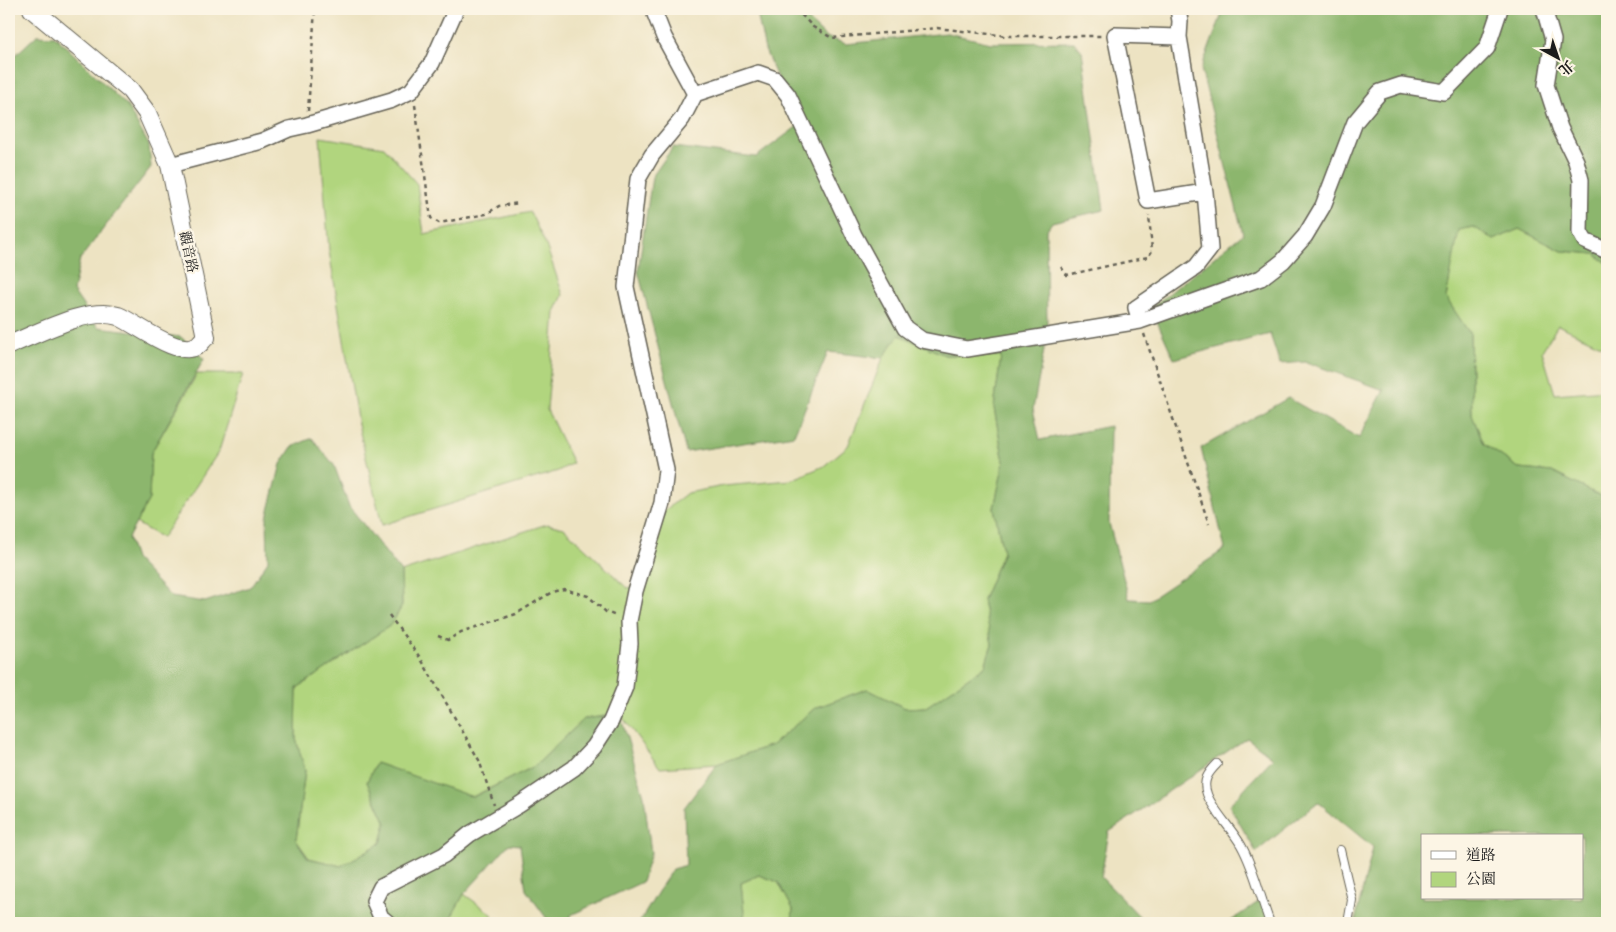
<svg xmlns="http://www.w3.org/2000/svg" width="1616" height="932" font-family="'Old Standard TT','Noto Serif TC',serif">
  <style>
    .green { fill: #b1d57e; stroke: #66784d }
    .forest { fill: #8cb66d; stroke: #546944; fill-rule: evenodd }
    .lines { fill: none; stroke-linecap: round; stroke-linejoin: round }
    .service-casing { stroke: #656256; stroke-width: 10 }
    .minor-casing { stroke: #656256; stroke-width: 18 }
    .tertiary-casing { stroke: #656256; stroke-width: 20 }
    .path { stroke: #656256; stroke-width: 2.5; stroke-dasharray: 4 4; stroke-linecap: butt }
    .service { stroke: #fff; stroke-width: 8 }
    .minor { stroke: #fff; stroke-width: 15 }
    .tertiary { stroke: #fff; stroke-width: 18 }
    .labels { text-anchor: middle; dominant-baseline: central; stroke-width: 4.5; stroke-linejoin: round; paint-order: stroke }
    .street-label { font-size: 14px; fill: #1c1c1c; stroke: #fcf5e5 }
  </style>
  <rect width="100%" height="100%" fill="#fcf5e5"/>
  <filter id="ink" filterUnits="userSpaceOnUse"><feTurbulence type="fractalNoise" baseFrequency=".02" numOctaves="2"/><feDisplacementMap in="SourceGraphic" scale="10" xChannelSelector="R" yChannelSelector="G"/><feConvolveMatrix kernelMatrix="1 2 1 2 8 2 1 2 1" color-interpolation-filters="sRGB"/></filter>
  <filter id="wash" filterUnits="userSpaceOnUse"><feTurbulence type="fractalNoise" baseFrequency=".0096" numOctaves="4" result="noise"/><feDisplacementMap in="SourceGraphic" scale="20" xChannelSelector="R" yChannelSelector="G"/><feGaussianBlur stdDeviation="1.12" result="paint"/><feColorMatrix in="noise" values="0 0 0 0 0 0 0 0 0 0 0 0 0 0 0 0 0 1.4 0 .05"/><feComposite in="paint" operator="in"/></filter>
  <g filter="url(#wash)">
    <rect width="100%" height="100%" fill="#ede3c2"/>
    <path class="green" d="M320,137L384,147L417,184L424,234L530,212L546,245L563,295L555,312L547,410L573,463L558,471L382,525L358,424L329,251Z
      M1474,227L1494,240L1519,229L1562,251L1595,254L1607,263V348L1558,325L1542,351L1555,394L1607,390V499L1552,472L1520,469L1484,444L1472,416L1470,334L1446,298L1458,230Z
      M899,335L945,355L1001,356L994,408L1004,462L994,508L1003,552L983,600L992,644L985,666L926,707L905,708L867,689L815,708L772,745L717,764L660,768L620,714L584,719L535,766L472,797L376,763L367,782L386,823L381,843L341,866L309,858L296,840L305,771L296,739L297,688L391,625L402,606L401,572L547,524L564,528L627,588L644,584L664,511L687,493L724,486L791,480L824,466L848,446L883,358Z
      M197,374H243L219,451L162,538L136,523L149,499L151,453Z
      M759,875L778,882L793,909L792,923H745L741,883Z
      M464,894L493,915L485,923H448Z"/>
    <path class="forest" d="M756,9H796L826,37L846,44L947,33L991,43L1074,42L1082,51L1104,210L1052,222L1046,231L1047,334L1033,409L1040,440L1110,426L1109,523L1129,599L1149,600L1225,549L1201,448L1288,398L1359,438L1384,390L1306,362L1280,364L1270,334L1174,359L1151,308L1243,234L1201,69L1224,9H1607V263L1595,254L1562,251L1519,229L1494,240L1474,227L1459,230L1446,298L1470,334L1472,415L1484,444L1520,469L1552,472L1607,499V923H1356V917L1373,847L1318,802L1256,852L1229,805L1273,758L1247,738L1109,832L1101,877L1146,923H792L793,909L778,882L759,875L741,883L745,923H639L672,869L686,865L684,808L717,764L772,745L815,708L867,689L905,708L926,707L985,666L992,644L983,600L1003,552L994,508L1004,462L994,408L1001,356L945,355L899,335L883,358L828,352L794,435L686,452L638,271L652,177L673,147L756,157L798,126L765,50ZM1422,836H1582V898H1422Z
      M37,35L55,36L127,106L149,145L151,167L80,259L73,291L98,327L181,337L204,359L151,453L149,499L128,538L135,559L171,597L205,602L250,587L268,561L267,518L281,464L292,447L312,438L334,465L349,506L401,572L402,606L391,625L297,688L296,739L305,771L296,840L308,858L341,866L381,843L386,823L367,782L376,763L473,797L535,766L584,719L620,714L644,796L651,853L642,882L571,915L570,923H550L526,890L520,845L509,844L464,894L448,923H9V61Z
      M1264,898L1276,923H1228Z"/>
  </g>
  <g filter="url(#ink)">
    <g class="lines">
      <g class="service-casing">
        <path id="service" d="M1217,764C1208,773 1202,781 1207,794C1212,809 1232,829 1241,845C1255,870 1260,897 1270,923
          M1340,850L1352,900L1348,923"/>
      </g>
      <g class="minor-casing">
        <path id="minor" d="M1544,9L1553,40L1546,85L1560,128L1576,161L1581,180L1580,232L1585,241L1607,251
          M1179,37L1115,35L1148,201L1205,192
          M695,94L758,73L775,79L788,95L854,235L905,328L922,340L967,349L1140,321L1261,278L1283,261L1305,236L1323,206L1355,122L1380,92L1401,85L1444,92L1487,48L1500,9
          M170,165L262,141L289,129L307,125L392,100L411,91L432,63L456,9
          M1140,321L1136,308L1196,267L1210,249L1205,192L1179,37L1180,21L1178,9
          M388,923L381,917L374,901L381,887L444,855L470,834L519,805L574,768L594,747L611,721L625,687L630,644L629,621L635,591L662,503L666,470L626,287L638,179L652,155L682,119L695,94L664,37L653,9"/>
      </g>
      <g class="tertiary-casing">
        <path id="tertiary" d="M9,345C37,334 88,306 118,316C136,323 179,359 198,345C201,343 203,339 206,337L170,165L147,113L130,90L32,9"/>
      </g>
      <path class="path" d="M796,9L813,27L832,38L937,28L1007,36H1101
        M415,105L431,218L439,223L486,214L499,206L519,203
        M308,111L315,9
        M1061,267L1067,275L1148,257L1152,251L1149,215
        M1144,334L1209,524
        M389,615L421,659L479,760L494,805
        M438,636L448,640L461,632L516,614L552,592L564,589L588,596L606,612L616,616"/>
      <use href="#service" class="service"/>
      <use href="#minor" class="minor"/>
      <use href="#tertiary" class="tertiary"/>
    </g>
  </g>
  <g class="labels">
    <g class="street-label">
      <text transform="translate(188 252) rotate(78)">觀音路</text>
    </g>
  </g>
  <rect width="1616" height="932" fill="none" stroke="#fcf5e5" stroke-width="30"/>
  <rect x="1421" y="834" width="162" height="65" fill="#fcf5e5" stroke="#a29e95"/>
  <rect x="1431" y="851" width="25" height="8" fill="#ffffff" stroke="#a29e95"/>
  <text x="1466" y="860" font-size="15" fill="#1c1c1c">道路</text>
  <rect x="1431" y="872" width="25" height="15" fill="#b1d57e" stroke="#a29e95"/>
  <text x="1466" y="884" font-size="15" fill="#1c1c1c">公園</text>
  <g transform="translate(1558 58) rotate(140)" stroke="#fcf5e5" stroke-width="4" paint-order="stroke">
  <path d="M0-4L9 19L0 12L-9 19Z" fill="#1c1c1c"/>
  <text y="-8" font-size="14" font-weight="bold" text-anchor="middle" fill="#1c1c1c">北</text>
  </g>
</svg>
